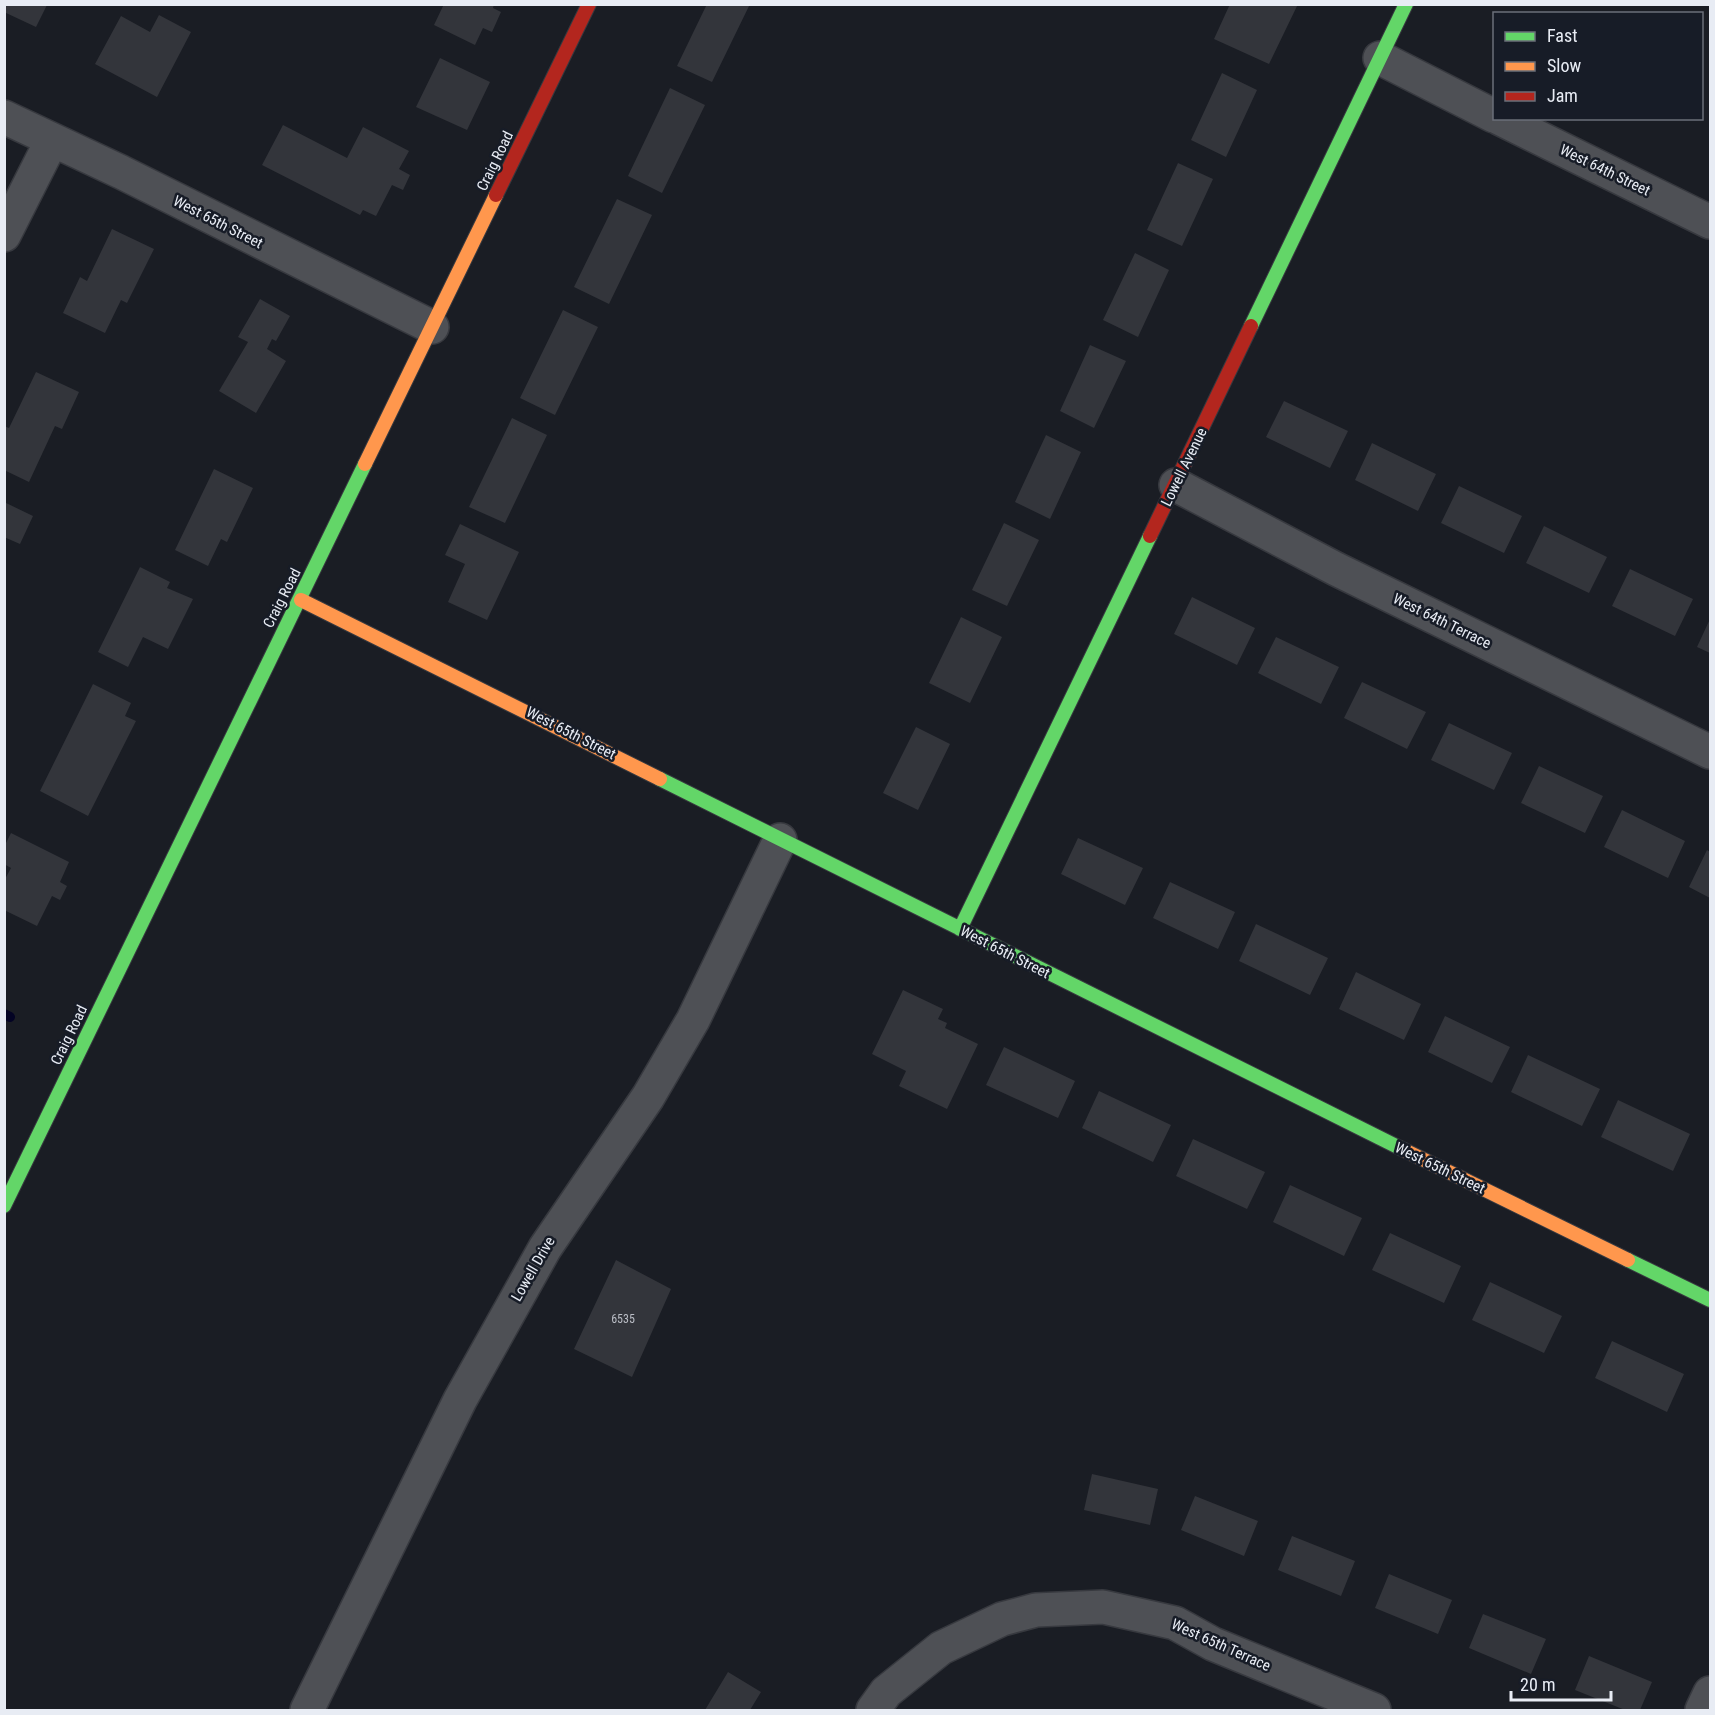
<svg xmlns="http://www.w3.org/2000/svg" width="1715" height="1715" font-family="'Roboto Condensed',sans-serif">
  <style>
    .lines { fill: none; stroke-linecap: round; stroke-linejoin: round }
    .stream { stroke: #030324; stroke-width: 10 }
    .building { fill: #33353b }
    .street-casing { stroke: #37393f; stroke-width: 36 }
    .fast-casing { stroke: #37393f; stroke-width: 16 }
    .slow-casing { stroke: #37393f; stroke-width: 16 }
    .jam-casing { stroke: #37393f; stroke-width: 16 }
    .street { stroke: #4e5055; stroke-width: 33 }
    .fast { stroke: #63d668; stroke-width: 14 }
    .slow { stroke: #ff974d; stroke-width: 14 }
    .jam { stroke: #b3261e; stroke-width: 14 }
    .labels { text-anchor: middle; dominant-baseline: central; stroke-width: 5; stroke-linejoin: round; paint-order: stroke }
    .number-label { font-size: 12px; fill: #bbbec6 }
    .street-label { font-size: 15px; fill: #e8ecf4; stroke: #171c27 }
  </style>
  <rect width="100%" height="100%" fill="#1a1d24"/>
  <g class="lines">
    <path class="stream" d="M4,1014L10,1017"/>
  </g>
  <path class="building" d="M444,4H494L493,8L501,12L492,32L483,28L475,45L434,25Z
    M707,4H750L712,82L677,66Z
    M1230,4H1298L1269,64L1214,39Z
    M4,5H47L36,27L4,12Z
    M159,15L191,32L157,97L95,64L121,16L150,32Z
    M440,58L490,82L467,130L416,107Z
    M1222,73L1257,90L1226,157L1191,140Z
    M670,88L705,105L662,193L628,176Z
    M283,125L347,158L363,127L409,151L399,169L410,175L403,190L392,185L376,216L363,210L360,215L262,165Z
    M1178,163L1213,179L1182,246L1147,230Z
    M617,199L652,215L609,304L574,287Z
    M112,229L154,249L127,303L121,300L105,333L63,313L80,277L87,281Z
    M1135,253L1169,270L1138,337L1103,320Z
    M260,299L290,316L276,341L272,339L267,349L286,361L256,413L219,391L248,342L238,337Z
    M563,310L598,327L555,415L520,398Z
    M1090,345L1126,361L1094,428L1060,411Z
    M36,372L79,392L62,429L55,426L29,482L4,470V426L9,428Z
    M1284,401L1348,431L1330,468L1266,437Z
    M512,418L547,435L505,523L469,507Z
    M1046,435L1081,452L1050,519L1015,502Z
    M1372,443L1436,474L1418,511L1355,480Z
    M214,469L253,488L227,542L221,539L208,566L175,550Z
    M1459,486L1522,516L1504,553L1441,523Z
    M4,502L33,516L20,544L4,537Z
    M1004,523L1039,540L1007,606L972,590Z
    M460,524L519,552L487,620L448,602L465,564L445,555Z
    M1544,526L1607,557L1589,593L1526,563Z
    M140,567L170,582L167,588L193,599L168,649L143,637L128,667L98,652Z
    M1630,569L1693,599L1675,636L1612,606Z
    M1192,597L1255,628L1237,665L1174,634Z
    M961,617L1002,637L970,703L929,683Z
    M1710,619V653L1697,647Z
    M1276,637L1339,667L1321,704L1258,673Z
    M1362,682L1426,712L1407,749L1344,718Z
    M93,684L131,703L125,716L136,721L88,816L40,791Z
    M1449,723L1512,753L1494,790L1431,760Z
    M916,727L950,744L918,810L883,793Z
    M1539,766L1603,796L1585,833L1521,803Z
    M1622,810L1685,841L1668,878L1604,847Z
    M11,833L69,862L60,882L67,886L60,900L52,896L37,926L4,910V881L11,868L4,864V847Z
    M1078,838L1143,868L1125,905L1061,874Z
    M1707,850L1710,852V898L1689,887Z
    M1170,882L1235,912L1218,949L1153,918Z
    M1256,924L1328,958L1310,995L1239,961Z
    M1356,972L1421,1004L1404,1040L1339,1009Z
    M903,990L943,1009L938,1019L947,1023L945,1028L978,1044L947,1109L899,1086L906,1071L872,1054Z
    M1445,1016L1510,1047L1492,1083L1428,1052Z
    M1004,1047L1075,1081L1058,1118L986,1085Z
    M1528,1055L1600,1089L1582,1126L1511,1092Z
    M1099,1091L1171,1125L1153,1162L1082,1128Z
    M1618,1100L1690,1134L1673,1171L1601,1137Z
    M1193,1139L1265,1172L1247,1209L1176,1176Z
    M1290,1185L1362,1218L1344,1256L1273,1222Z
    M1390,1233L1461,1266L1444,1303L1372,1270Z
    M616,1260L671,1289L632,1377L574,1349Z
    M1490,1282L1562,1316L1544,1353L1472,1320Z
    M1612,1341L1684,1374L1667,1412L1595,1378Z
    M1092,1474L1158,1489L1150,1525L1084,1510Z
    M1195,1496L1258,1521L1244,1556L1181,1530Z
    M1292,1536L1355,1561L1341,1596L1278,1570Z
    M1389,1574L1452,1600L1438,1634L1375,1608Z
    M1483,1614L1546,1639L1531,1674L1469,1648Z
    M1589,1656L1652,1682L1640,1710H1625L1575,1690Z
    M728,1672L761,1692L750,1710H705Z"/>
  <g class="lines">
    <g class="street-casing">
      <path id="street" d="M1380,58L1494,116
        M4,117L121,172L432,327
        M1499,118L1710,222
        M4,235L52,140
        M1176,485L1336,569L1710,752
        M307,1710L460,1400L545,1248L648,1097L693,1020L780,840
        M873,1710L886,1692L941,1648L1002,1619L1036,1610L1103,1607L1175,1623L1213,1644L1374,1710
        M1702,1710L1710,1693"/>
    </g>
    <g class="fast-casing">
      <path id="fast" d="M1251,326L1406,4
        M660,779L1404,1150
        M960,929L1150,536
        M4,1206L365,464
        M1628,1260L1710,1300"/>
    </g>
    <g class="slow-casing">
      <path id="slow" d="M365,464L496,195
        M301,600L660,779
        M1404,1150L1628,1260"/>
    </g>
    <g class="jam-casing">
      <path id="jam" d="M496,195L589,4
        M1150,536L1251,326"/>
    </g>
    <use href="#street" class="street"/>
    <use href="#fast" class="fast"/>
    <use href="#slow" class="slow"/>
    <use href="#jam" class="jam"/>
  </g>
  <g class="labels">
    <g class="number-label">
      <text x="623" y="1319">6535</text>
    </g>
    <g class="street-label">
      <text transform="translate(495 161) rotate(-64)">Craig Road</text>
      <text transform="translate(1605 170) rotate(26)">West 64th Street</text>
      <text transform="translate(218 222) rotate(27)">West 65th Street</text>
      <text transform="translate(1184 467) rotate(-64)">Lowell Avenue</text>
      <text transform="translate(282 598) rotate(-63)">Craig Road</text>
      <text transform="translate(1442 621) rotate(26)">West 64th Terrace</text>
      <text transform="translate(571 733) rotate(27)">West 65th Street</text>
      <text transform="translate(1005 952) rotate(27)">West 65th Street</text>
      <text transform="translate(69 1035) rotate(-64)">Craig Road</text>
      <text transform="translate(1440 1168) rotate(26)">West 65th Street</text>
      <text transform="translate(533 1269) rotate(-60)">Lowell Drive</text>
      <text transform="translate(1221 1645) rotate(24)">West 65th Terrace</text>
    </g>
  </g>
  <rect width="1715" height="1715" fill="none" stroke="#e8ecf4" stroke-width="12"/>
  <rect x="1493" y="12" width="210" height="108" fill="#171c27" stroke="#6b6f79" stroke-width="1.5"/>
  <rect x="1505" y="32" width="30" height="9" fill="#63d668" stroke="#6b6f79" stroke-width="1.5"/>
  <text x="1547" y="42" font-size="18" fill="#e8ecf4">Fast</text>
  <rect x="1505" y="62" width="30" height="9" fill="#ff974d" stroke="#6b6f79" stroke-width="1.5"/>
  <text x="1547" y="72" font-size="18" fill="#e8ecf4">Slow</text>
  <rect x="1505" y="92" width="30" height="9" fill="#b3261e" stroke="#6b6f79" stroke-width="1.5"/>
  <text x="1547" y="102" font-size="18" fill="#e8ecf4">Jam</text>
  <path d="M1511 1691v9h100v-9" fill="none" stroke="#e8ecf4" stroke-width="3"/>
  <text x="1520" y="1691" font-size="18" fill="#e8ecf4" stroke="#171c27" stroke-width="4.5" paint-order="stroke">20 m</text>
</svg>
